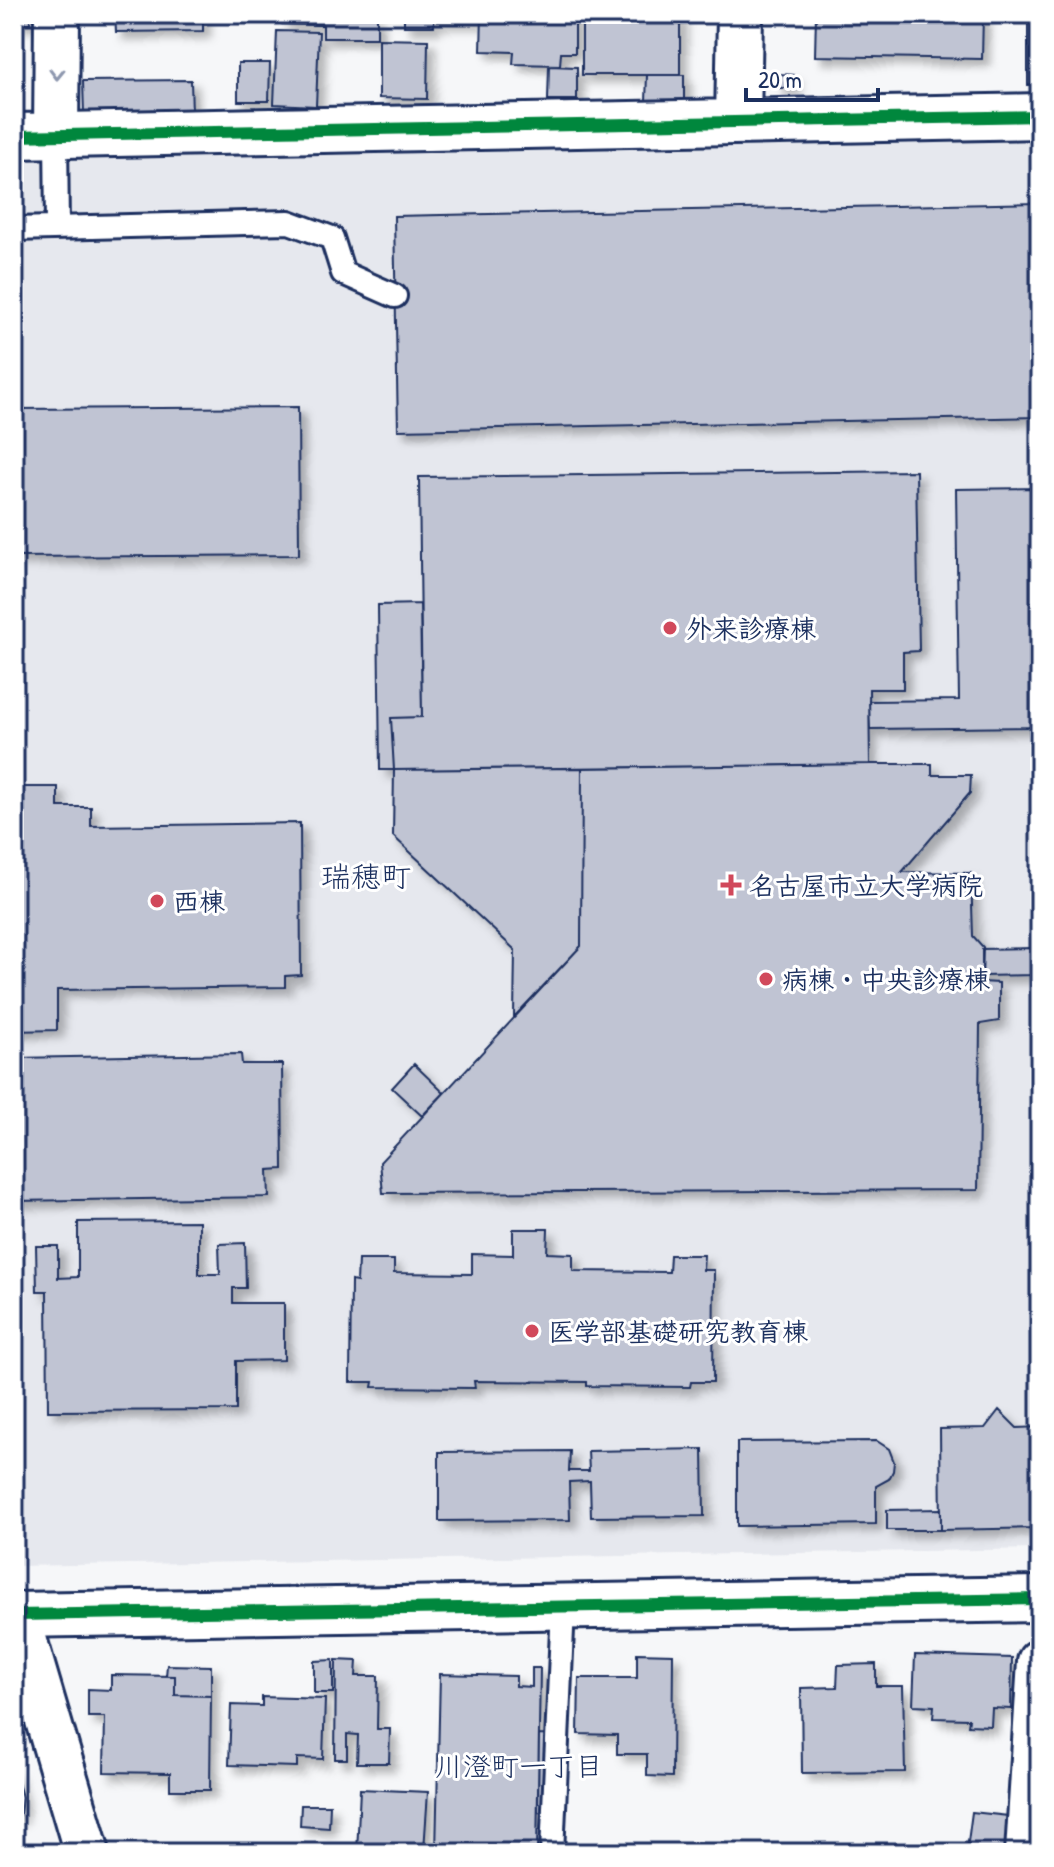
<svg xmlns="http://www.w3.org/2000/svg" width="1054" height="1867" font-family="'Patrick Hand','Klee One',sans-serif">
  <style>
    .built { fill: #e6e8ee }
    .building { fill: #c0c4d3; stroke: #1b2f5e; stroke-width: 2; filter: url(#shadow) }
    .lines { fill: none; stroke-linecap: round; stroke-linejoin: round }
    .lane-casing { stroke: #1b2f5e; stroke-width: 28 }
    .street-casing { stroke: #1b2f5e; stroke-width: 50 }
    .secondary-casing { stroke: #1b2f5e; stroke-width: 50 }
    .lane { stroke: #fff; stroke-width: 22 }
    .street { stroke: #fff; stroke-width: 44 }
    .secondary { stroke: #fff; stroke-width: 44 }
    .cycleway-casing { stroke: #fff; stroke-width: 17 }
    .cycleway { stroke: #00873e; stroke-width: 12 }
    .oneway { stroke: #8d97ae }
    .poi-dot { fill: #d1495b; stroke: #fff; stroke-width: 3 }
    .labels { text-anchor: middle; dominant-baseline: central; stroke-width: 6; stroke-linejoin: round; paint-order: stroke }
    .poi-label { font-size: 26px; font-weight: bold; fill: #1b2f5e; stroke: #fff; text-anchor: start }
    .neighbourhood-label { font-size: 28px; fill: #1b2f5e; stroke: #fff }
    .quarter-label { font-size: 30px; fill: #1b2f5e; stroke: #fff }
  </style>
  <defs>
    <filter id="shadow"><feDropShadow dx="7" dy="7" stdDeviation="4" flood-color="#0004"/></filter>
  </defs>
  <rect width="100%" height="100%" fill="#f6f7f9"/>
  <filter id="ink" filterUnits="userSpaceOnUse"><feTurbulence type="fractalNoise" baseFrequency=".0125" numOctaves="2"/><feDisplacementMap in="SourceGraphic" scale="16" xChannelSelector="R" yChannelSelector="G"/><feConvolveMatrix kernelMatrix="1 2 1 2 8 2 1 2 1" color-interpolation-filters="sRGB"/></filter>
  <g filter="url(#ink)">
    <path class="built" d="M1040,135V1549L14,1566V157Z"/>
    <path class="building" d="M14,14H30V23H14Z
      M115,14H203V31L116,32Z
      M282,14H377V38H323V25L282,24Z
      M385,14H434V26H404V14Z
      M437,14H480V21H437Z
      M482,14H575V53H561L560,65L513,64L514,52L481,51Z
      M582,14H680V75H582Z
      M816,14H983L982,59L815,56Z
      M1028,14H1040V85H1028Z
      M277,31L319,32L316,106L274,104Z
      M379,39L428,40L427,99L379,98Z
      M238,63H270L269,101H238Z
      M549,66L577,67V100H548Z
      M778,74L794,75V88H777Z
      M647,75H684V101H646Z
      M191,80L192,114H84L83,81Z
      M1040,203V417L398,430L394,216Z
      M298,407L299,555L14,557V409Z
      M916,471L919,651L903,652V689H869L870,764L394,770L391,718L422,717L419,477Z
      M1040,488V727L870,729L869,701L959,700L956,489Z
      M420,604L422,717L391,718L394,770H380L378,605Z
      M870,764H932V775H971L970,793L902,872L971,873L973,936L983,947L982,982L999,983V1021L980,1024L978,1190L383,1193L380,1162L581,946L582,768Z
      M582,768L581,946L514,1017L515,950L393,836L394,770Z
      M14,787H58V807H91V826L300,823L301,975L285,976V987L57,990V1030L14,1031Z
      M1032,948L1033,975L982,976V949Z
      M241,1054L242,1064H282L283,1169L268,1170L269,1197L14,1201V1058Z
      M414,1064L444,1093L422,1116L392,1088Z
      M199,1221V1274H220L219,1244L245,1243L246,1288H233V1303H284V1360L236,1361V1410L48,1411L47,1291H37L36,1246H58V1278L78,1277V1222Z
      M513,1229H548L547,1253L573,1254V1271L669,1272L670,1255H704L703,1270H714L713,1382H691L690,1387L587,1386V1382L474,1381L475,1388L372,1387L373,1382H350L351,1281L357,1282L358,1260H394V1273L472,1274V1254L513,1255Z
      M999,1410L1017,1428L1040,1427V1528L941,1530L940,1429L985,1428Z
      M877,1441L889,1449L894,1462L893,1471L889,1479L876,1486V1524L737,1526V1442Z
      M703,1449L704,1516L591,1517L590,1481L569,1482L570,1520L439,1521V1452L570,1451L569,1471H589L588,1451Z
      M941,1509V1530H887V1510Z
      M637,1653L673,1654L672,1777L647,1776V1754H617V1735L578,1734L579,1678H637Z
      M915,1655L1012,1658L1011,1709L992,1708L991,1726L968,1725L969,1719L933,1718L934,1706L913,1705Z
      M333,1660V1693H314V1661Z
      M336,1660L357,1661L356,1676H378L377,1729H390L389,1763H357L358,1735L347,1734V1759H335Z
      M876,1664V1686H903L905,1772L802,1773L801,1688L837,1687L838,1665Z
      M167,1665L211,1666V1696L175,1695V1676H166Z
      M532,1668H540L537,1853H436L440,1674L516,1676V1686L532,1687Z
      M111,1675L175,1676V1695L211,1696L210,1790H170V1773L104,1772L105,1717H88V1689L111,1690Z
      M262,1697L325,1699L323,1759L297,1758V1767L229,1765L231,1705L262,1706Z
      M539,1735L553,1736L551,1813L538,1812Z
      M14,1768L22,1797L20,1815L14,1818Z
      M360,1789L428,1792L424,1850L379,1847V1853H357Z
      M301,1805H330L329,1828L300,1826Z
      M972,1812L1008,1816L1005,1853L967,1849Z"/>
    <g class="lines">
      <g class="lane-casing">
        <path id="lane" d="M56,135L57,228
          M14,229L289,222L332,238L343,273L395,296
          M552,1853L563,1607"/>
      </g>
      <g class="street-casing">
        <path id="street" d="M738,122L740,14
          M56,135L57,14
          M14,136L1040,116
          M17,1615L87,1853
          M1028,1853L1040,1662"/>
      </g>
      <g class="secondary-casing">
        <path id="secondary" d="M14,1615L1040,1599"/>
      </g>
      <use href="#lane" class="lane"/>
      <use href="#street" class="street"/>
      <use href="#secondary" class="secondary"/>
      <g class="cycleway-casing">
        <path id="cycleway" d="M14,136L1040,116
          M14,1615L1040,1599"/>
      </g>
      <use href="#cycleway" class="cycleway"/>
    </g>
    <defs><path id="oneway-chevron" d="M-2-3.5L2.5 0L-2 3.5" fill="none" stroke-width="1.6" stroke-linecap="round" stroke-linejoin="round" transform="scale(2)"/></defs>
    <use class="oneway" href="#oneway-chevron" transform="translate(57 74) rotate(91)"/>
  </g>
  <g class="poi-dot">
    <circle cx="670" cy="628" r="8"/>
    <path d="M727 873h8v8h8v8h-8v8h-8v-8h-8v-8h8z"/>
    <circle cx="157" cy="901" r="8"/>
    <circle cx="766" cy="979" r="8"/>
    <circle cx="532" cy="1331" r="8"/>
  </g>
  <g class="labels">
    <g class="poi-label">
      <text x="686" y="628">外来診療棟</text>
      <text x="749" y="885">名古屋市立大学病院</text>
      <text x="173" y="901">西棟</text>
      <text x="782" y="979">病棟・中央診療棟</text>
      <text x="548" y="1331">医学部基礎研究教育棟</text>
    </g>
    <g class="neighbourhood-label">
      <text x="519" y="1766">川澄町一丁目</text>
    </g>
    <g class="quarter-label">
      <text x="366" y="876">瑞穂町</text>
    </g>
  </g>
  <rect width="1054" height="1867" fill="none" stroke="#fff" stroke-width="48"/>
  <rect x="24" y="24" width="1006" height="1819" fill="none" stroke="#1b2f5e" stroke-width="3" filter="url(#ink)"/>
  <path d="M746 88v12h132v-12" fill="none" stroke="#1b2f5e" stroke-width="4"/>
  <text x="758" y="88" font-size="24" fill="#1b2f5e" stroke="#ffffff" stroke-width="6" paint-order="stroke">20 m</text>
</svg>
